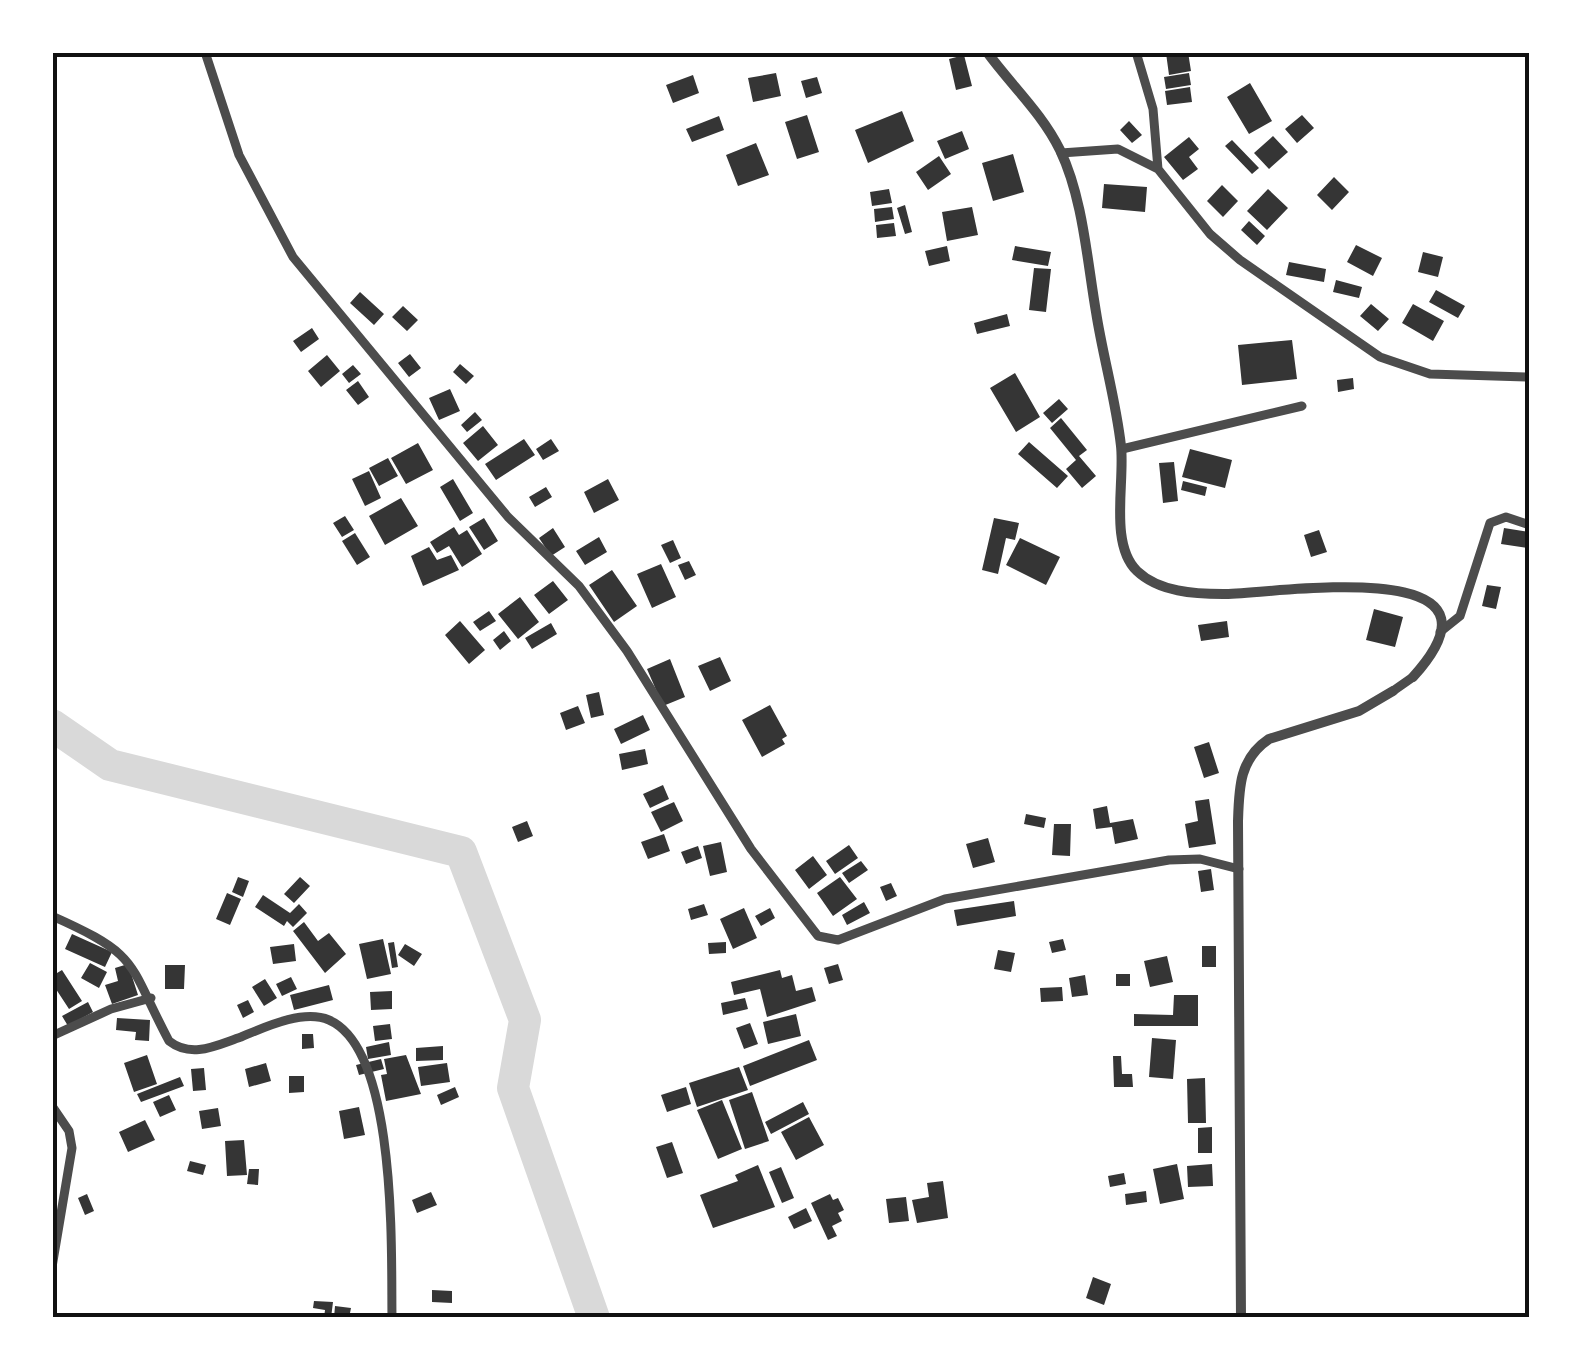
<svg xmlns="http://www.w3.org/2000/svg" width="1582" height="1370" font-family="Montserrat,sans-serif">
  <style>
    .lines { fill: none; stroke-linecap: round; stroke-linejoin: round }
    .river { stroke: #d9d9d9; stroke-width: 32 }
    .building { fill: #353535 }
    .minor { stroke: #4c4c4c; stroke-width: 9 }
    .tertiary { stroke: #4c4c4c; stroke-width: 10 }
    .neatline { fill: none; stroke: #111; stroke-width: 4 }
  </style>
  <rect width="100%" height="100%" fill="#fff"/>
  <g class="lines">
    <path class="river" d="M52,725L110,765L461,852L525,1020L513,1088L594,1318"/>
  </g>
  <path class="building" d="M1188,52L1191,71L1169,75L1166,53Z
    M964,55L972,86L956,90L949,59Z
    M776,73L781,96L753,102L748,78Z
    M1189,73L1191,85L1166,89L1164,77Z
    M693,75L699,93L673,103L666,85Z
    M817,77L822,93L806,98L801,81Z
    M1250,83L1272,121L1249,134L1227,97Z
    M1190,87L1192,102L1167,105L1165,91Z
    M902,111L914,141L868,163L855,130Z
    M807,115L819,152L797,159L785,122Z
    M1302,115L1314,128L1297,143L1285,129Z
    M719,116L724,130L692,142L686,129Z
    M1129,121L1142,135L1132,143L1120,130Z
    M962,131L969,149L945,159L937,141Z
    M1273,136L1288,152L1269,169L1254,153Z
    M1189,137L1199,149L1189,157L1198,169L1183,180L1164,157Z
    M1232,140L1259,168L1252,174L1225,146Z
    M756,143L769,175L738,186L726,155Z
    M1013,154L1024,192L993,201L982,163Z
    M939,156L951,174L928,190L916,172Z
    M1334,177L1349,192L1332,210L1317,195Z
    M1104,184L1147,187L1145,212L1102,208Z
    M1222,185L1238,201L1223,217L1207,201Z
    M889,189L892,203L872,206L870,192Z
    M1268,189L1288,208L1267,230L1247,211Z
    M905,205L912,232L905,234L897,208Z
    M892,207L894,219L875,222L874,209Z
    M972,207L978,235L947,241L942,212Z
    M1249,221L1265,236L1257,245L1241,230Z
    M894,223L896,236L877,238L876,225Z
    M1356,245L1382,258L1373,276L1347,262Z
    M947,246L950,261L929,266L925,251Z
    M1015,246L1051,252L1048,266L1012,260Z
    M1423,252L1443,257L1438,277L1418,272Z
    M1289,262L1326,269L1324,282L1286,275Z
    M1034,268L1051,269L1046,312L1029,310Z
    M1336,280L1362,287L1359,298L1333,292Z
    M1436,290L1465,306L1458,318L1429,302Z
    M360,292L384,314L374,325L350,303Z
    M1371,304L1389,319L1378,331L1360,316Z
    M1413,304L1444,321L1433,341L1402,323Z
    M403,306L418,320L407,331L392,317Z
    M1007,314L1010,326L977,334L974,323Z
    M312,328L319,339L301,352L293,341Z
    M1292,340L1297,379L1242,385L1238,345Z
    M410,354L421,368L409,377L398,363Z
    M327,355L340,371L321,387L308,371Z
    M460,364L474,376L466,384L453,372Z
    M353,365L361,374L349,383L342,374Z
    M1015,373L1040,417L1016,432L990,388Z
    M1353,378L1354,389L1338,392L1337,380Z
    M358,381L369,397L358,405L346,390Z
    M450,389L460,411L439,420L429,398Z
    M1059,399L1068,409L1052,423L1043,413Z
    M475,412L482,420L467,432L461,425Z
    M1061,418L1087,450L1079,456L1096,476L1082,488L1066,469L1076,460L1050,428Z
    M483,426L498,445L478,461L463,443Z
    M524,439L535,455L496,480L485,464Z
    M551,439L559,451L543,460L536,449Z
    M1029,442L1068,476L1057,488L1018,454Z
    M418,443L433,470L406,484L391,458Z
    M1190,449L1232,460L1225,488L1182,477Z
    M388,458L398,476L379,486L369,468Z
    M1174,462L1178,501L1163,503L1159,463Z
    M369,471L381,498L365,506L352,479Z
    M453,479L473,513L460,521L440,487Z
    M608,479L619,500L594,513L584,492Z
    M1183,481L1207,487L1205,496L1181,490Z
    M546,487L552,497L535,507L529,497Z
    M401,498L418,526L385,545L369,516Z
    M345,516L354,530L342,537L333,523Z
    M484,518L498,541L484,550L469,527Z
    M994,518L1019,523L1015,540L1006,538L998,574L982,570Z
    M454,527L459,535L467,530L482,554L462,567L449,546L437,553L430,542Z
    M553,528L565,547L551,556L539,538Z
    M1504,528L1529,532L1527,548L1501,544Z
    M1319,530L1327,552L1311,557L1304,535Z
    M355,533L370,557L357,565L342,541Z
    M599,537L607,552L585,565L576,551Z
    M1020,538L1060,557L1046,585L1006,565Z
    M673,540L681,558L670,563L661,545Z
    M429,547L437,560L451,555L459,570L423,586L411,556Z
    M689,561L696,575L685,580L678,565Z
    M661,564L676,597L652,608L637,574Z
    M612,570L637,606L614,622L589,585Z
    M553,581L568,600L549,614L534,595Z
    M1487,585L1501,587L1496,609L1482,606Z
    M520,597L539,622L518,639L498,614Z
    M1374,609L1403,617L1395,647L1366,640Z
    M489,611L496,621L480,631L473,622Z
    M460,621L485,650L469,664L445,635Z
    M1227,621L1229,637L1201,641L1198,625Z
    M551,623L557,634L532,649L525,638Z
    M504,631L511,641L500,650L493,640Z
    M720,657L731,681L710,691L698,666Z
    M670,659L685,697L663,706L647,669Z
    M599,692L604,715L591,718L586,695Z
    M770,705L787,736L782,739L785,744L762,757L742,720Z
    M578,706L585,723L566,730L560,713Z
    M643,715L650,730L621,744L614,729Z
    M1209,742L1219,773L1204,778L1194,747Z
    M645,749L648,764L622,770L619,754Z
    M663,785L669,799L650,808L643,794Z
    M1209,799L1216,844L1189,848L1185,824L1198,821L1195,801Z
    M674,802L683,821L661,832L651,812Z
    M1107,806L1110,823L1133,819L1138,839L1115,844L1112,827L1096,829L1093,809Z
    M1026,814L1046,818L1044,828L1024,824Z
    M527,821L533,836L518,842L512,827Z
    M1054,824H1071L1070,856L1052,855Z
    M664,834L670,851L648,859L641,842Z
    M988,838L995,862L973,868L966,844Z
    M721,842L727,872L710,876L703,846Z
    M849,845L858,858L835,874L826,861Z
    M698,846L702,858L686,864L681,852Z
    M813,856L827,875L809,889L795,870Z
    M861,861L868,870L849,883L842,873Z
    M1211,869L1214,890L1201,892L1198,871Z
    M238,877L249,881L243,897L232,892Z
    M300,877L310,886L294,903L284,894Z
    M840,877L857,899L833,916L817,893Z
    M891,883L897,896L886,901L880,887Z
    M227,893L241,899L230,925L216,919Z
    M263,895L290,913L299,904L307,913L293,927L287,921L284,926L255,907Z
    M1014,901L1016,916L957,926L954,910Z
    M864,902L870,913L847,925L842,915Z
    M704,904L708,915L691,920L688,909Z
    M744,908L757,938L733,949L720,919Z
    M770,908L775,918L761,926L755,916Z
    M304,922L318,941L329,933L346,954L325,973L293,931Z
    M72,934L112,952L105,967L65,949Z
    M383,939L391,974L367,979L359,944Z
    M1063,939L1066,950L1052,953L1049,942Z
    M394,942L398,967L392,968L388,943Z
    M726,942V953L709,954L708,943Z
    M294,944L296,961L273,964L270,947Z
    M405,944L422,954L414,966L398,955Z
    M1202,946H1216V967H1202Z
    M998,950L1015,953L1011,972L994,969Z
    M1167,956L1173,982L1150,987L1144,961Z
    M90,963L107,972L99,988L81,978Z
    M128,964L138,995L112,1004L105,985L118,981L115,968Z
    M838,964L843,980L829,984L824,968Z
    M165,965H185L184,989H165Z
    M62,970L82,1001L69,1009L52,983V976Z
    M780,970L782,978L792,975L796,991L812,987L816,1001L767,1017L760,989L734,995L731,982Z
    M1116,974H1130V986H1116Z
    M1085,975L1088,995L1072,997L1069,978Z
    M291,977L297,989L282,996L276,984Z
    M265,979L277,998L264,1006L252,987Z
    M329,985L333,1000L294,1010L290,995Z
    M1062,987L1063,1001L1041,1002L1040,988Z
    M392,991V1009L371,1010L370,992Z
    M1174,995H1198V1026H1134V1014L1173,1015Z
    M745,998L748,1009L723,1015L721,1003Z
    M248,1000L254,1012L243,1018L237,1005Z
    M88,1002L93,1012L68,1026L62,1016Z
    M796,1014L801,1036L768,1044L763,1022Z
    M117,1018L150,1020L149,1041L135,1040L136,1032L116,1030Z
    M750,1023L758,1044L744,1049L736,1028Z
    M390,1024L392,1039L375,1041L373,1026Z
    M302,1034H313L314,1048L302,1049Z
    M1152,1038L1176,1040L1173,1079L1149,1077Z
    M809,1040L817,1060L750,1086L743,1066Z
    M389,1042L391,1055L368,1059L366,1047Z
    M443,1046V1060L416,1061V1048Z
    M147,1055L157,1084L134,1092L124,1063Z
    M406,1055L421,1094L386,1101L381,1075L387,1074L384,1059Z
    M1113,1056H1121L1122,1074H1132L1133,1087H1114Z
    M381,1059L384,1069L359,1075L356,1065Z
    M266,1063L271,1081L249,1087L245,1069Z
    M447,1063L450,1082L421,1086L418,1067Z
    M739,1067L748,1090L697,1107L689,1083Z
    M204,1068L206,1090L193,1091L191,1069Z
    M289,1076H304V1092L289,1093Z
    M180,1077L184,1086L141,1102L137,1094Z
    M1205,1078L1206,1123H1188L1187,1079Z
    M455,1087L459,1097L441,1105L437,1095Z
    M686,1087L691,1104L667,1112L661,1095Z
    M752,1092L769,1141L745,1149L729,1100Z
    M169,1095L176,1110L160,1117L153,1102Z
    M722,1100L742,1149L718,1159L697,1110Z
    M803,1102L809,1114L771,1134L765,1122Z
    M359,1107L365,1135L344,1139L339,1111Z
    M218,1108L221,1126L202,1129L199,1111Z
    M809,1117L824,1145L796,1160L781,1132Z
    M145,1120L155,1140L128,1152L119,1132Z
    M1212,1127V1153H1198V1128Z
    M244,1140L247,1175L227,1176L225,1141Z
    M672,1142L683,1173L667,1178L656,1147Z
    M190,1161L206,1165L203,1175L187,1171Z
    M1177,1164L1184,1199L1160,1204L1153,1169Z
    M1212,1164L1213,1186L1188,1187L1187,1166Z
    M758,1165L775,1207L713,1228L700,1195L738,1181L735,1175Z
    M781,1167L794,1198L782,1203L769,1172Z
    M249,1169H259L258,1185L247,1184Z
    M1124,1173L1126,1184L1110,1187L1108,1176Z
    M943,1181L948,1218L917,1223L912,1200L929,1197L927,1183Z
    M1146,1191L1147,1202L1126,1205L1125,1194Z
    M431,1192L437,1205L417,1213L412,1200Z
    M87,1194L94,1211L85,1215L78,1198Z
    M830,1194L833,1200L838,1198L844,1210L838,1213L842,1221L832,1226L837,1236L828,1240L811,1203Z
    M906,1197L909,1221L889,1223L886,1199Z
    M806,1208L812,1221L794,1229L788,1217Z
    M1093,1277L1111,1284L1104,1305L1086,1298Z
    M432,1290L452,1291V1303L432,1302Z
    M314,1301L333,1302L331,1318H324L325,1310L313,1308Z
    M335,1306L351,1308L349,1318H334Z"/>
  <g class="lines">
    <path class="minor" d="M205,52L239,155L293,257L508,517L579,586L627,651L751,849L818,936L838,940L945,899L1169,860L1200,859L1239,869
      M1136,52L1153,109L1158,169
      M1061,153L1118,149L1158,169L1210,234L1240,260L1380,357L1430,374L1530,377
      M1122,449L1302,406
      M1440,632L1460,616L1490,523L1506,517L1530,525
      M1393,691L1413,677
      M52,916C142,956 127,962 169,1041C192,1059 217,1045 241,1037C265,1027 303,1009 329,1020C398,1050 391,1254 392,1318
      M52,1036L111,1009L151,998
      M52,1106L69,1131L72,1148L52,1267"/>
    <path class="tertiary" d="M987,52C1011,85 1042,113 1060,150C1083,198 1087,260 1096,312C1103,357 1116,401 1121,446C1125,482 1109,544 1137,571C1159,592 1195,594 1223,594C1274,594 1526,552 1413,677
      M1241,1318L1238,822C1239,788 1239,759 1269,739L1359,711L1393,691"/>
  </g>
  <rect width="1582" height="1370" fill="none" stroke="#ffffff" stroke-width="110"/>
  <rect x="55" y="55" width="1472" height="1260" class="neatline"/>
</svg>
